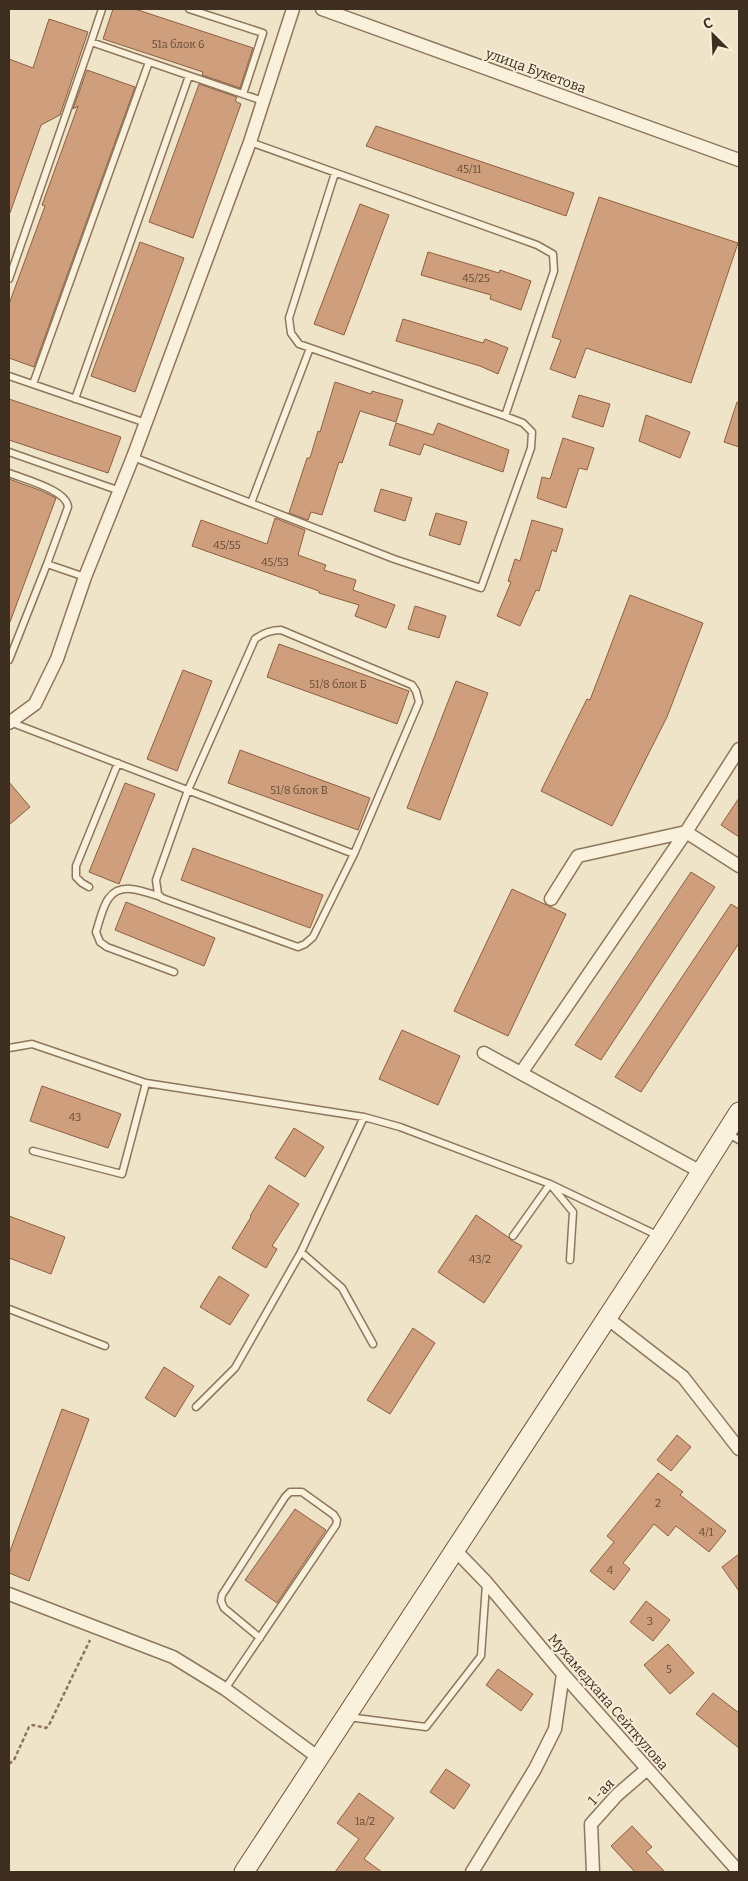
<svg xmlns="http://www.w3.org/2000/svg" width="748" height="1881" font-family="Bitter,serif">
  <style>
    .building { fill: #cf9f7d; stroke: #8d5f41 }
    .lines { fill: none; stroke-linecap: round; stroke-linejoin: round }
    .service-casing { stroke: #8d765c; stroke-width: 9 }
    .minor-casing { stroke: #8d765c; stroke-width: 15 }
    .secondary-casing { stroke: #6f573f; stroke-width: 21 }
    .path { stroke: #8d765c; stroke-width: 2.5; stroke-dasharray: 4 2.5; stroke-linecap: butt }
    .service { stroke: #faf1dc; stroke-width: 6 }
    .minor { stroke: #faf1dc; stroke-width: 12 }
    .secondary { stroke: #faf1dc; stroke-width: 19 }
    .labels { text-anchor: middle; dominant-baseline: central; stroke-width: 4; stroke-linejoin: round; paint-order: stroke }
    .number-label { font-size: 11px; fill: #624a37 }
    .street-label { font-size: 14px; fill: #3d2e20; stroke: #f7eed8 }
  </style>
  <rect width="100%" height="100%" fill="#f0e4c8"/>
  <path class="building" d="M113,9H135L253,48L240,88L202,75L203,72L103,39Z
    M49,19L88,32L60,115L41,125L10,213H9V59L33,68Z
    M87,70L135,87L34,367L9,358V304L45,206L42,205L78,106L73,109Z
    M199,84L237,97L235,101L241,104L193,238L149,222Z
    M376,126L574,193L566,216L366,146Z
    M599,197L738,243L691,383L586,348L575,378L550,369L561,340L552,337Z
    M360,204L389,215L344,335L314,324Z
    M140,242L184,258L135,392L91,376Z
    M428,252L499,273L500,270L531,281L521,310L490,299L491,295L421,275Z
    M403,319L483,343L485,339L508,348L498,374L480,366L396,341Z
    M335,382L371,394L372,391L403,400L396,422L360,411L342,463L339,462L322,515L311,512L308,520L289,513L307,458H310L318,431L320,432Z
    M579,395L610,404L603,427L572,417Z
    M9,399L121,437L108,473L9,440Z
    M737,402L739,403V447L724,442Z
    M646,415L690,432L680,458L639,441Z
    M396,423L433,435L438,423L509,450L503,472L424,444L420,455L389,445Z
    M563,438L594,448L587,470L579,468L566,508L537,498L542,477L550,479Z
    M9,479L42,491L56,498L10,622H9Z
    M381,489L412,498L405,521L374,511Z
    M436,513L467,522L460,545L429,535Z
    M275,518L305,530L298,555L326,565L324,570L356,580L353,590L395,605L386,628L355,616L359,605L319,593V591L192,546L201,520L267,544Z
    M532,520L563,529L556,552L552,550L539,591L536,590L520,626L497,616L511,582L508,581L515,559L520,561Z
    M630,595L703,623L667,717L612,826L541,791L587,699L590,700Z
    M415,606L446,616L439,638L408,629Z
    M279,644L409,691L397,724L267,677Z
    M183,670L212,681L177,771L147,759Z
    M456,681L488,693L440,820L407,808Z
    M240,750L370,798L358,830L228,783Z
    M9,782L30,807L9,825Z
    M125,783L155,794L119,884L89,872Z
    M739,798V837L721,825Z
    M193,848L323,895L310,928L181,880Z
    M691,872L715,887L601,1060L575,1045Z
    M512,889L566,914L508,1036L454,1011Z
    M126,902L215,938L204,966L115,930Z
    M731,904L739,909V943L641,1092L615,1077Z
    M402,1030L460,1056L438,1105L379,1079Z
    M42,1086L121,1114L108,1148L30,1121Z
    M294,1128L324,1147L305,1177L275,1158Z
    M269,1185L299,1204L272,1246L277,1249L266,1268L232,1248L251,1217L250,1216Z
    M476,1215L508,1237L511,1240L522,1246L484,1303L438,1272Z
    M9,1216L65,1237L51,1274L9,1258Z
    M219,1276L249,1295L230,1325L200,1307Z
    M413,1328L435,1343L390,1414L367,1400Z
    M164,1367L194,1386L175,1417L145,1398Z
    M62,1409L89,1419L29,1581L9,1573V1554Z
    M677,1435L691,1447L671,1471L657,1460Z
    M658,1473L683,1492L680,1495L726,1531L709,1552L676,1526L668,1536L654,1524L623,1563L630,1569L614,1590L590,1571L614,1542L607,1536Z
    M295,1509L326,1530L277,1603L245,1580Z
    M739,1554V1591L722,1567Z
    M646,1601L670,1620L653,1641L630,1622Z
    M668,1644L694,1673L670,1694L644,1665Z
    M498,1669L533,1694L521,1711L486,1685Z
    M713,1693L739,1713V1748L696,1714Z
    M446,1769L470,1785L454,1809L430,1792Z
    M359,1793L394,1818L364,1859L382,1872H335L359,1839L337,1823Z
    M632,1826L652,1847L646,1852L665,1872H635L611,1846Z"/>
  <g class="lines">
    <g class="service-casing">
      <path id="service" d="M189,9L263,33L243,94
        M91,42L102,9
        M250,142L537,245L553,254L554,271L505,416
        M9,279L91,42L263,101
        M9,376L146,423
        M33,384L149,62
        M75,399L189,76
        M9,452L120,491
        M133,457L394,559L481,588L531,448L532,432L523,423L505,416L299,344L291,333L289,318L335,173
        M9,473C23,479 67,490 68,507L47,564L85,577
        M251,503L310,348
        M9,660L47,564
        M10,722L354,854L419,702L416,691L412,685L281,630C271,630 263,633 255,639L188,790L156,880L158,894L162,898L298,947L305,944L313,937L354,854
        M89,887L82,883L76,877V866L118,763
        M161,897C145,892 121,881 109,898C103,905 99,923 96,932L100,942L107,947L174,972
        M9,1048L32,1044L146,1083L364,1117L400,1127L550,1184L659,1236
        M727,1133L739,1140
        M33,1151L122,1174L146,1083
        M513,1236L550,1184L573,1212L570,1260
        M301,1252L342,1288L373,1344
        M9,1309L105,1346
        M196,1407L235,1368L301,1252L364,1117
        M225,1689L336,1525L337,1520L334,1515L302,1492H290L285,1497L222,1595L221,1601L224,1608L260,1638
        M348,1717L426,1727L481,1656L486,1584"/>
    </g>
    <g class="minor-casing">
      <path id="minor" d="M322,9L739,160
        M9,723L35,704L57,659L85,577L133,457L250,142L293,9
        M551,899L578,856L686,832L739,866
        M484,1053L701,1172
        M521,1073L686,832L739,749
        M607,1318L683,1377L739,1449
        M455,1550L486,1582L563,1674L739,1872
        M9,1594L173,1657L225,1689L319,1758
        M472,1872L535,1769L555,1729L563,1674
        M593,1872L591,1824L617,1795L646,1770"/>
    </g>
    <g class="secondary-casing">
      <path id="secondary" d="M244,1872L660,1237L739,1112"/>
    </g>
    <path class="path" d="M9,1764L14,1760L29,1727L33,1725L46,1728L49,1725L90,1640"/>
    <use href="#service" class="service"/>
    <use href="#minor" class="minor"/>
    <use href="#secondary" class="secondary"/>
  </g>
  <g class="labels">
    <g class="number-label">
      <text x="178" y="44">51а блок 6</text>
      <text x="469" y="169">45/11</text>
      <text x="476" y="278">45/25</text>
      <text x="227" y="545">45/55</text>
      <text x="275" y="562">45/53</text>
      <text x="338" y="684">51/8 блок Б</text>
      <text x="299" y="790">51/8 блок В</text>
      <text x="75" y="1117">43</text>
      <text x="480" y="1259">43/2</text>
      <text x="658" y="1503">2</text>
      <text x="706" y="1532">4/1</text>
      <text x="610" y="1570">4</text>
      <text x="650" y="1621">3</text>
      <text x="669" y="1669">5</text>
      <text x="365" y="1821">1а/2</text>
    </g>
    <g class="street-label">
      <text transform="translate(536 71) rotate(20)">улица Букетова</text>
      <text transform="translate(608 1702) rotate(49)">Мухамедхана Сейткулова</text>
      <text transform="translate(601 1792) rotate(-46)">1 -ая</text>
    </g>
  </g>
  <rect width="748" height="1881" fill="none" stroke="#3d2e20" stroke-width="20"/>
  <g transform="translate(713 35) rotate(336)" stroke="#f7eed8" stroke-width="4" paint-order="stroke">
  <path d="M0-4L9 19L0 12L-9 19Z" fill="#3d2e20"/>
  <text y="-8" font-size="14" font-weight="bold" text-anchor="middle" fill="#3d2e20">С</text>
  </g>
</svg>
